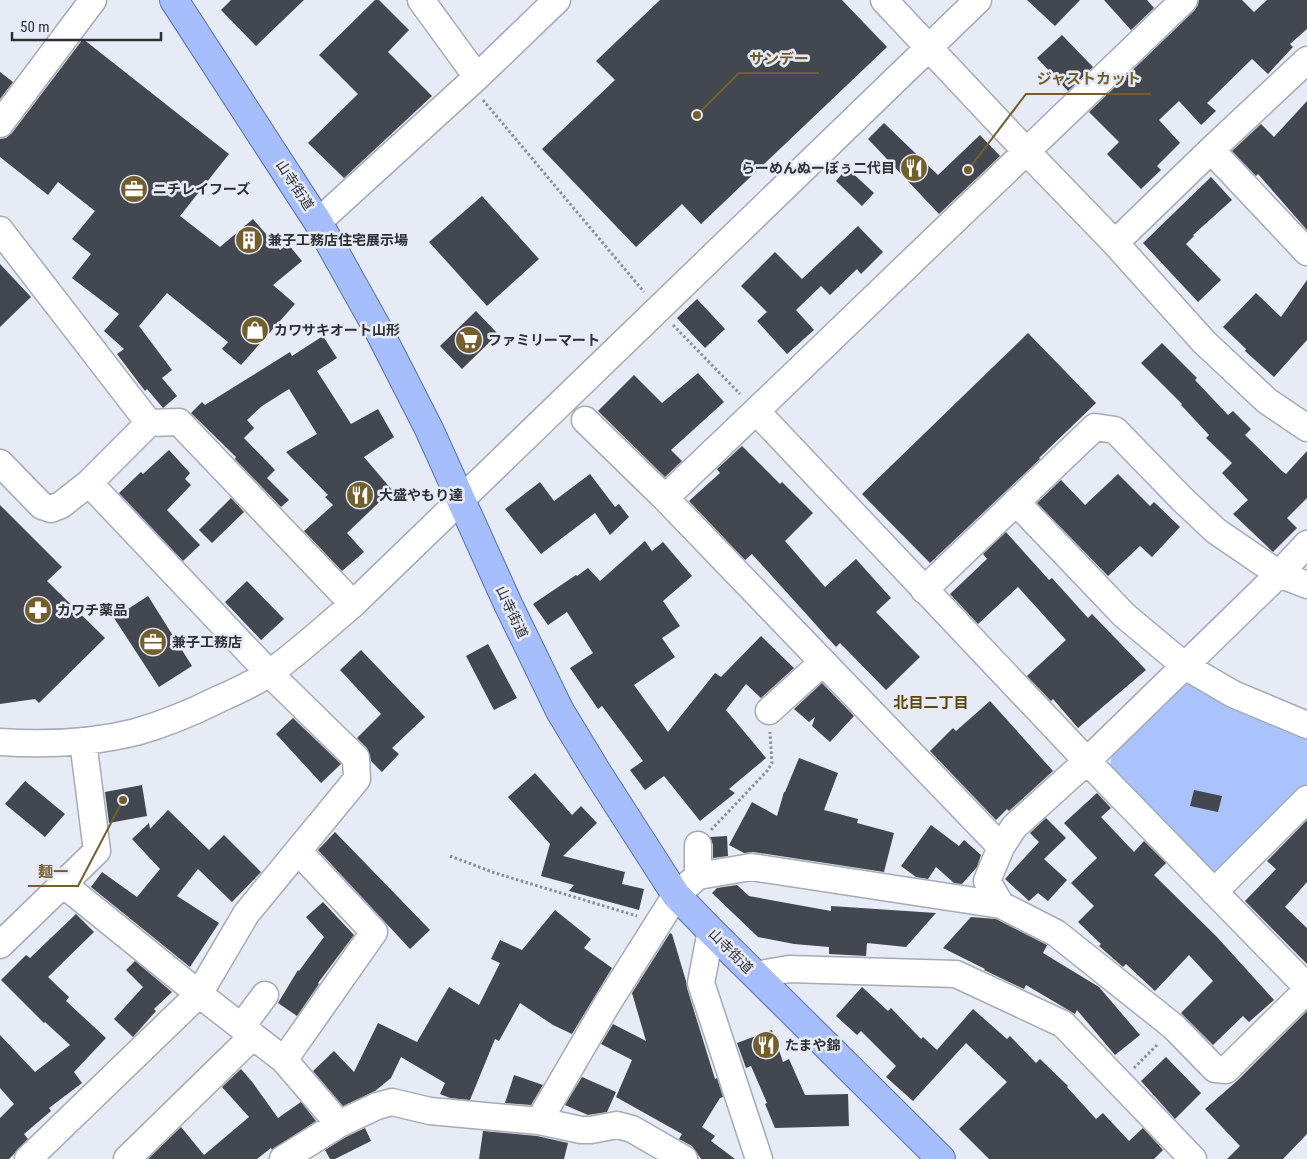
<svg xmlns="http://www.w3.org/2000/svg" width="1307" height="1159" font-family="'Roboto Condensed','Noto Sans JP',sans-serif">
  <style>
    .green { fill: #abc3fc }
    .building { fill: #434750 }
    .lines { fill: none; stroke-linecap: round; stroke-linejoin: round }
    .minor-casing { stroke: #a5aab4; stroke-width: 29 }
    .major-casing { stroke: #5670b5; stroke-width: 30 }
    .path { stroke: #8b8f97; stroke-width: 3; stroke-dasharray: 2.5 2.5; stroke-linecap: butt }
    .minor { stroke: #fff; stroke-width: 26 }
    .major { stroke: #a6befc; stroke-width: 28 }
    .labels { text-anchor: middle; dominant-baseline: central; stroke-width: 5; stroke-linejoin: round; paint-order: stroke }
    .poi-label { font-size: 14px; font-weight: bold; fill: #2e3035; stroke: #e6ebf6; text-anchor: start }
    .street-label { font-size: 14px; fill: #2e3035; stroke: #e6ebf6 }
    .neighbourhood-label { font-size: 15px; font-weight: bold; fill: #5d4708; stroke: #e6ebf6 }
    .leader { fill: none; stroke: #735f2e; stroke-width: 2 }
    .callout-dot { fill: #735f2e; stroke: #e6ebf6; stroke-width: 2 }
    .callout-label { font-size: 15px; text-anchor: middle; font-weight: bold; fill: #735f2e; stroke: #e6ebf6; stroke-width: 5; stroke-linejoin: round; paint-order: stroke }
  </style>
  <rect width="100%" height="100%" fill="#e6ebf6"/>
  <path class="green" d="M1182,681L1198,682L1307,733V790L1227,870L1210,872L1110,766L1113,747Z"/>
  <path class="building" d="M231,0H304L256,46L221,10Z
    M375,0H379L409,30L388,52L432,96L344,178L308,143L358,94L319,55Z
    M660,0H842L887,47L701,224L682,204L636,247L542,149L615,80L596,61Z
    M1027,0H1080L1055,26Z
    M1104,0H1147L1154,8L1131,30Z
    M1199,0H1242L1254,12L1267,0H1307V29L1290,44L1293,47L1268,74L1252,59L1207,103L1216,111L1201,125L1179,101L1159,120L1180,143L1157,166L1161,170L1141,189L1107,154L1119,142L1089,112L1194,11L1198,5Z
    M1062,35L1093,67L1068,91L1037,58Z
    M83,39L229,154L180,216L220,247L253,219L280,250L288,244L302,261L273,285L295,304L241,365L222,349L228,342L167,293L139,326L172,370L162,378L177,396L163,408L147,389L145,391L117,354L124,349L104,331L119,314L72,278L91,254L72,239L95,211L58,182L48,195L0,157V139L6,138L12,133Z
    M0,72L13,82L0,99Z
    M1307,101V230L1258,174L1256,176L1232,151L1261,124L1274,137Z
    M884,123L938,175L980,135L1000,156L939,214L868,139Z
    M847,168L874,193L862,206L836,181Z
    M1211,177L1232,200L1193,235L1194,236L1186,244L1221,280L1198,302L1143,243Z
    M482,196L539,259L487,306L429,242Z
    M858,226L883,252L861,274L857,269L830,295L821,286L796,310L814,330L787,354L757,321L767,312L741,286L775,252L802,279Z
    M0,264L31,297L0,327Z
    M1307,280V340L1274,377L1245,351L1246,349L1223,327L1256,293L1281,317Z
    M697,299L725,329L705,348L677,318Z
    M476,311L498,334L462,369L440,346Z
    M1028,333L1096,403L1039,458L1040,459L930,563L862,494Z
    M323,336L337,358L317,371L351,424L378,409L394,437L364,457L392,490L347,533L364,552L342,571L304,531L333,505L325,497L328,495L286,452L317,434L289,389L262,406L247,420L254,428L244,438L275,470L267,478L289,500L281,507L235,459L236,457L191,413L202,402L205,405L290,352L292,356Z
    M1162,343L1197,378L1195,380L1228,415L1233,411L1251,429L1245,435L1282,471L1286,474L1307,451V498L1287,518L1297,528L1273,552L1233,514L1248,500L1222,473L1232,463L1206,438L1209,435L1181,405L1182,404L1141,363Z
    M698,373L724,402L671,450L682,461L665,477L598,411L634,375L662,403Z
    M742,446L780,484L782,482L813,513L785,541L825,587L856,559L891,598L876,612L920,657L886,690L840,643L836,647L752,554L745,560L689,501L720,473L717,469Z
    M169,450L190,473L185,479L191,485L167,510L200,545L183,561L119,493L141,472L143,474Z
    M590,474L615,507L619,504L629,517L610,535L595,513L541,554L505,509L540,482L554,501Z
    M1118,474L1150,506L1154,502L1180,527L1152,557L1140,546L1108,576L1037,503L1061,480L1085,505Z
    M231,498L244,512L212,543L199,530Z
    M0,505L62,567L47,581L105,638L39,703L35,699L0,704Z
    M1006,532L1049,580L1052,578L1088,618L1092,614L1146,670L1078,728L1053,699L1051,701L1027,676L1066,640L1018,587L978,624L950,594L987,559L983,554Z
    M645,541L652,551L663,542L692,576L663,601L680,626L662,638L675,657L634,685L668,732L715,673L721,677L761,636L794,668L761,698L746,684L726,710L766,758L729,789L735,793L700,821L664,776L645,790L630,770L643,761L602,706L598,709L570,668L593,653L567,612L548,625L533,604L576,575L577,576L588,568L600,581Z
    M247,581L284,619L261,640L225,602Z
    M148,596L192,666L159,687L114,618Z
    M488,644L517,698L494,710L466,656Z
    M361,650L425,717L392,748L399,754L382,772L371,761L367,748L357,738L381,714L340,670Z
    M822,683L854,716L830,742L812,726L815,717L809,722L794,709Z
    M990,701L1053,771L1009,811L1007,809L996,820L930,751L953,728L956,731Z
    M293,718L341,764L321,783L276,734Z
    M799,758L838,773L824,810L858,819L857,823L894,833L884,872L753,852L744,853L729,845L752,802L777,816L784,792H785Z
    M535,773L572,815L581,806L597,823L563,856L625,872L622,884L644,889L639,910L569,891L574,885L541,876L550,844L508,797Z
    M25,781L65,814L45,837L5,804Z
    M142,785L147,816L109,823L105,792Z
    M1194,790L1222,796L1218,812L1190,806Z
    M1097,793L1111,808L1101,817L1134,852L1144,841L1166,863L1154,875L1217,937L1274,1000L1249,1022L1243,1016L1213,1045L1181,1013L1213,981L1189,955L1155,991L1126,964L1123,967L1099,946L1101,944L1078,922L1094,906L1071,883L1097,858L1064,823Z
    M168,810L209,850L224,835L261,872L232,902L198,869L177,896L219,923L190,967L91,887L102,872L137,897L160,869L132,839L149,823L150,829Z
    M1046,818L1066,838L1044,859L1067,880L1048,901L1038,893L1029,901L1005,879L1039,842L1030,833Z
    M1307,820V882L1285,907L1307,928V964L1245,901L1276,869L1267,861Z
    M931,825L959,846L964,840L981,855L977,867L962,884L954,883L936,867L928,879L916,877L901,866Z
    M335,832L430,930L410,949L318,850Z
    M727,836L728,856L713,858V845L710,837Z
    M737,885L749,896L831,911V906L936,913L906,947L867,943L866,956L829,954V947L794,944L758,937L712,893L717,888Z
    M323,902L354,935L318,983L319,984L297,1016L278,1003L298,970L299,971L324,937L306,917Z
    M555,910L591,939L584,948L612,968L572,1034L553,1025L520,1003L499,1041L495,1039L470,1100L450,1098L440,1094L445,1083L401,1057L391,1078L375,1091L343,1106L313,1071L334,1051L354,1072L378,1023L417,1042L449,987L479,1005L500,963L491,959L500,940L522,950Z
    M76,914L94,932L48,977L69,997L66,1001L106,1038L74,1072L82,1083L49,1108L51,1111L24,1134L28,1139L14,1154L9,1159H0V1118L14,1104L0,1088V1035L35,1072L70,1045L45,1022L44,1023L1,980L26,955L30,958Z
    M971,917L996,919L1047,945L1043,953L1099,987L1140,1035L1115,1055L1077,1010L1075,1014L1026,985L1024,989L984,970L985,969L943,948Z
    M670,933L672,934L686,981L687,988L715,1079L717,1078L723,1097L720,1098L702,1127L715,1136L711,1141L735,1159H701L692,1146L679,1139L682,1134L616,1097L632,1060L601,1044L613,1024L646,1041L632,993Z
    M135,961L172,992L154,1009L156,1011L133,1037L114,1019L143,987L126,970Z
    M862,987L888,1011L891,1008L921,1039L923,1037L937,1050L973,1009L1007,1039L1010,1036L1036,1063L1040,1059L1068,1086L1067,1087L1096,1119L1103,1113L1129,1141L1143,1128L1163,1150L1154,1159H989L959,1129L1007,1082L966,1043L913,1101L886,1077L896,1066L861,1031L857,1035L836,1016Z
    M1307,1011V1134L1283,1159H1227L1240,1146L1205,1109L1237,1081Z
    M772,1030L783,1062L789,1059L805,1095L848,1094L849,1126L775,1128L765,1104L767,1103L751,1066L746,1068L737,1043Z
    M1166,1057L1201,1093L1175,1119L1141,1081Z
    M241,1069L253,1083L278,1118L301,1102L316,1121L272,1150L271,1148L257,1159H148L181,1127L204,1155L249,1117L222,1087Z
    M514,1075L543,1085L531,1105L505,1103Z
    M582,1077L616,1092L607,1112L588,1115L565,1105Z
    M365,1128L371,1141L335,1159H330L325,1150L346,1137Z
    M483,1131L537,1136L568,1143L564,1159H479Z"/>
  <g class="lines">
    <g class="minor-casing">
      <path id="minor" d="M421,0L477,77L557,0
        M884,0L1026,151L1115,243L1204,342L1267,401L1307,428
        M1184,0L756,411L1087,761L1307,987
        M0,124L93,0
        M1211,150L1307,252
        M318,222L477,77
        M0,230L149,423L179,422L353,604
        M1115,243L1211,150L1307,60
        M756,411L665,498L1001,847
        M585,420L665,498
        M0,463L42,506L51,509L61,505L89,483L269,673L356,758L357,779L246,914L199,994L284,1060L339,1124
        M89,483L149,423
        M1016,502L1124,615L1185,666L1233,694L1307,725
        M924,590L1095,427L1115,430L1183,500L1216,531L1279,574L1307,585
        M769,711L823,662
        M0,742C45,745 92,743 136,732C164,724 191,713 217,700C235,692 255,683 271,672C300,651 326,627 353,604L978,0
        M698,845V876
        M1214,892L1307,799
        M1001,905L987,881L1001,847L1014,827L1087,761L1279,574L1307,544
        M711,931L701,983L759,1159
        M0,945L97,851L83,741
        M755,975L789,969L956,974L1063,1024L1193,1159
        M242,1026L265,995
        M284,1060L374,932L299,852
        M539,1121L606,1006L676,895L698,876L751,867L1001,905L1056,933L1174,1027L1215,1069L1226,1070L1307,990
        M28,1159L199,994L63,884
        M127,1159L253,1036
        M283,1159L339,1124L377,1106L392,1102L430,1111L539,1121L581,1130H591L617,1125L632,1129L684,1159"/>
    </g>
    <g class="major-casing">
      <path id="major" d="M174,0L318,222L380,333L429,429L508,604L560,711L597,772L676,895L711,931L941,1159"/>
    </g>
    <path class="path" d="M483,100L644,292
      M673,325L740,394
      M711,830L767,771L772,763L770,732
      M450,856L495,873L637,916
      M1134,1068L1158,1044"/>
    <use href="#minor" class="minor"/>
    <use href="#major" class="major"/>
  </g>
  <defs>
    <g id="restaurant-disc" transform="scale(1.4375)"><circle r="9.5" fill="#735f2e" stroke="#e6ebf6"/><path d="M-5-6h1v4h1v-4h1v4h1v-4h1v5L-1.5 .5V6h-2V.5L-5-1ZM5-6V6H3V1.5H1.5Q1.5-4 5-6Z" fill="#fff"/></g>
    <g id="office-disc" transform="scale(1.4375)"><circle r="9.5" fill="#735f2e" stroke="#e6ebf6"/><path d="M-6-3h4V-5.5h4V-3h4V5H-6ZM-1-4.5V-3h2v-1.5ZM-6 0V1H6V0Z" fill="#fff"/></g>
    <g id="building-disc" transform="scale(1.4375)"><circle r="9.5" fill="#735f2e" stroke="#e6ebf6"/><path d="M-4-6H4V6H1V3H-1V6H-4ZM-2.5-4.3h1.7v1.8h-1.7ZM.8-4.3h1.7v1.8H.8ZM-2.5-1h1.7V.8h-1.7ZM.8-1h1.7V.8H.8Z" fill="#fff"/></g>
    <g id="shop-disc" transform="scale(1.4375)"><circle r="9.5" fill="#735f2e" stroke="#e6ebf6"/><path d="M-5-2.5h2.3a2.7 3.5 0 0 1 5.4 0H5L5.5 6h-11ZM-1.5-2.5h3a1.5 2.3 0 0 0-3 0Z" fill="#fff"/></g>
    <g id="supermarket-disc" transform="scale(1.4375)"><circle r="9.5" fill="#735f2e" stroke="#e6ebf6"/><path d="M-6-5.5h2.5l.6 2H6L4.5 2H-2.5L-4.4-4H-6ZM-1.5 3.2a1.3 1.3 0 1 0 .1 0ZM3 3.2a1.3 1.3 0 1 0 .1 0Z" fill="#fff"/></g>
    <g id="pharmacy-disc" transform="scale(1.4375)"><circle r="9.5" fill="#735f2e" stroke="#e6ebf6"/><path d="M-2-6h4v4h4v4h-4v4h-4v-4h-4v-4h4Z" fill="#fff"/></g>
  </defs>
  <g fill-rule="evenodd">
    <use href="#restaurant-disc" x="914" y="168"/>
    <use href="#office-disc" x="134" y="189"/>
    <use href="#building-disc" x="249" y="240"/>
    <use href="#shop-disc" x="255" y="330"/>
    <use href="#supermarket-disc" x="469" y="340"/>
    <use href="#restaurant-disc" x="360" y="495"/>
    <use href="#pharmacy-disc" x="38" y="610"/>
    <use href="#office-disc" x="153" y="642"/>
    <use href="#restaurant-disc" x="766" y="1045"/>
  </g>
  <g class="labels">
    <g class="poi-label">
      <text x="895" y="168" text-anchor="end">らーめんぬーぼぅ二代目</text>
      <text x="153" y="189">ニチレイフーズ</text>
      <text x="268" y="240">兼子工務店住宅展示場</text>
      <text x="274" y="330">カワサキオート山形</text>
      <text x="488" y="340">ファミリーマート</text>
      <text x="379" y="495">大盛やもり達</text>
      <text x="57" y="610">カワチ薬品</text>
      <text x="172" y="642">兼子工務店</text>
      <text x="785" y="1045">たまや錦</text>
    </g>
    <g class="street-label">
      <text transform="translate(295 185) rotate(57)">山寺街道</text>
      <text transform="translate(512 612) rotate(65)">山寺街道</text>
      <text transform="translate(731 951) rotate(45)">山寺街道</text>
    </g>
    <g class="neighbourhood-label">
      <text x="931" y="703">北目二丁目</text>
    </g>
  </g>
  <path class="leader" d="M697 115L739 73H819M968 170L1026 94H1151M123 800L78 886H28"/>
  <g class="callout-dot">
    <circle cx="697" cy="115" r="5"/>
    <circle cx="968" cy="170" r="5"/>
    <circle cx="123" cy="800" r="5"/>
  </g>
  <g class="callout-label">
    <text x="779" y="64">サンデー</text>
    <text x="1089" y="84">ジャストカット</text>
    <text x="53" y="877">麺一</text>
  </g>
  <path d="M12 32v8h149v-8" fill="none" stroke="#2e3035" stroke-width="2.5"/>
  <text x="20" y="32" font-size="15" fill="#2e3035" stroke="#e6ebf6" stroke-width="4" paint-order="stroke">50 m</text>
</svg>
